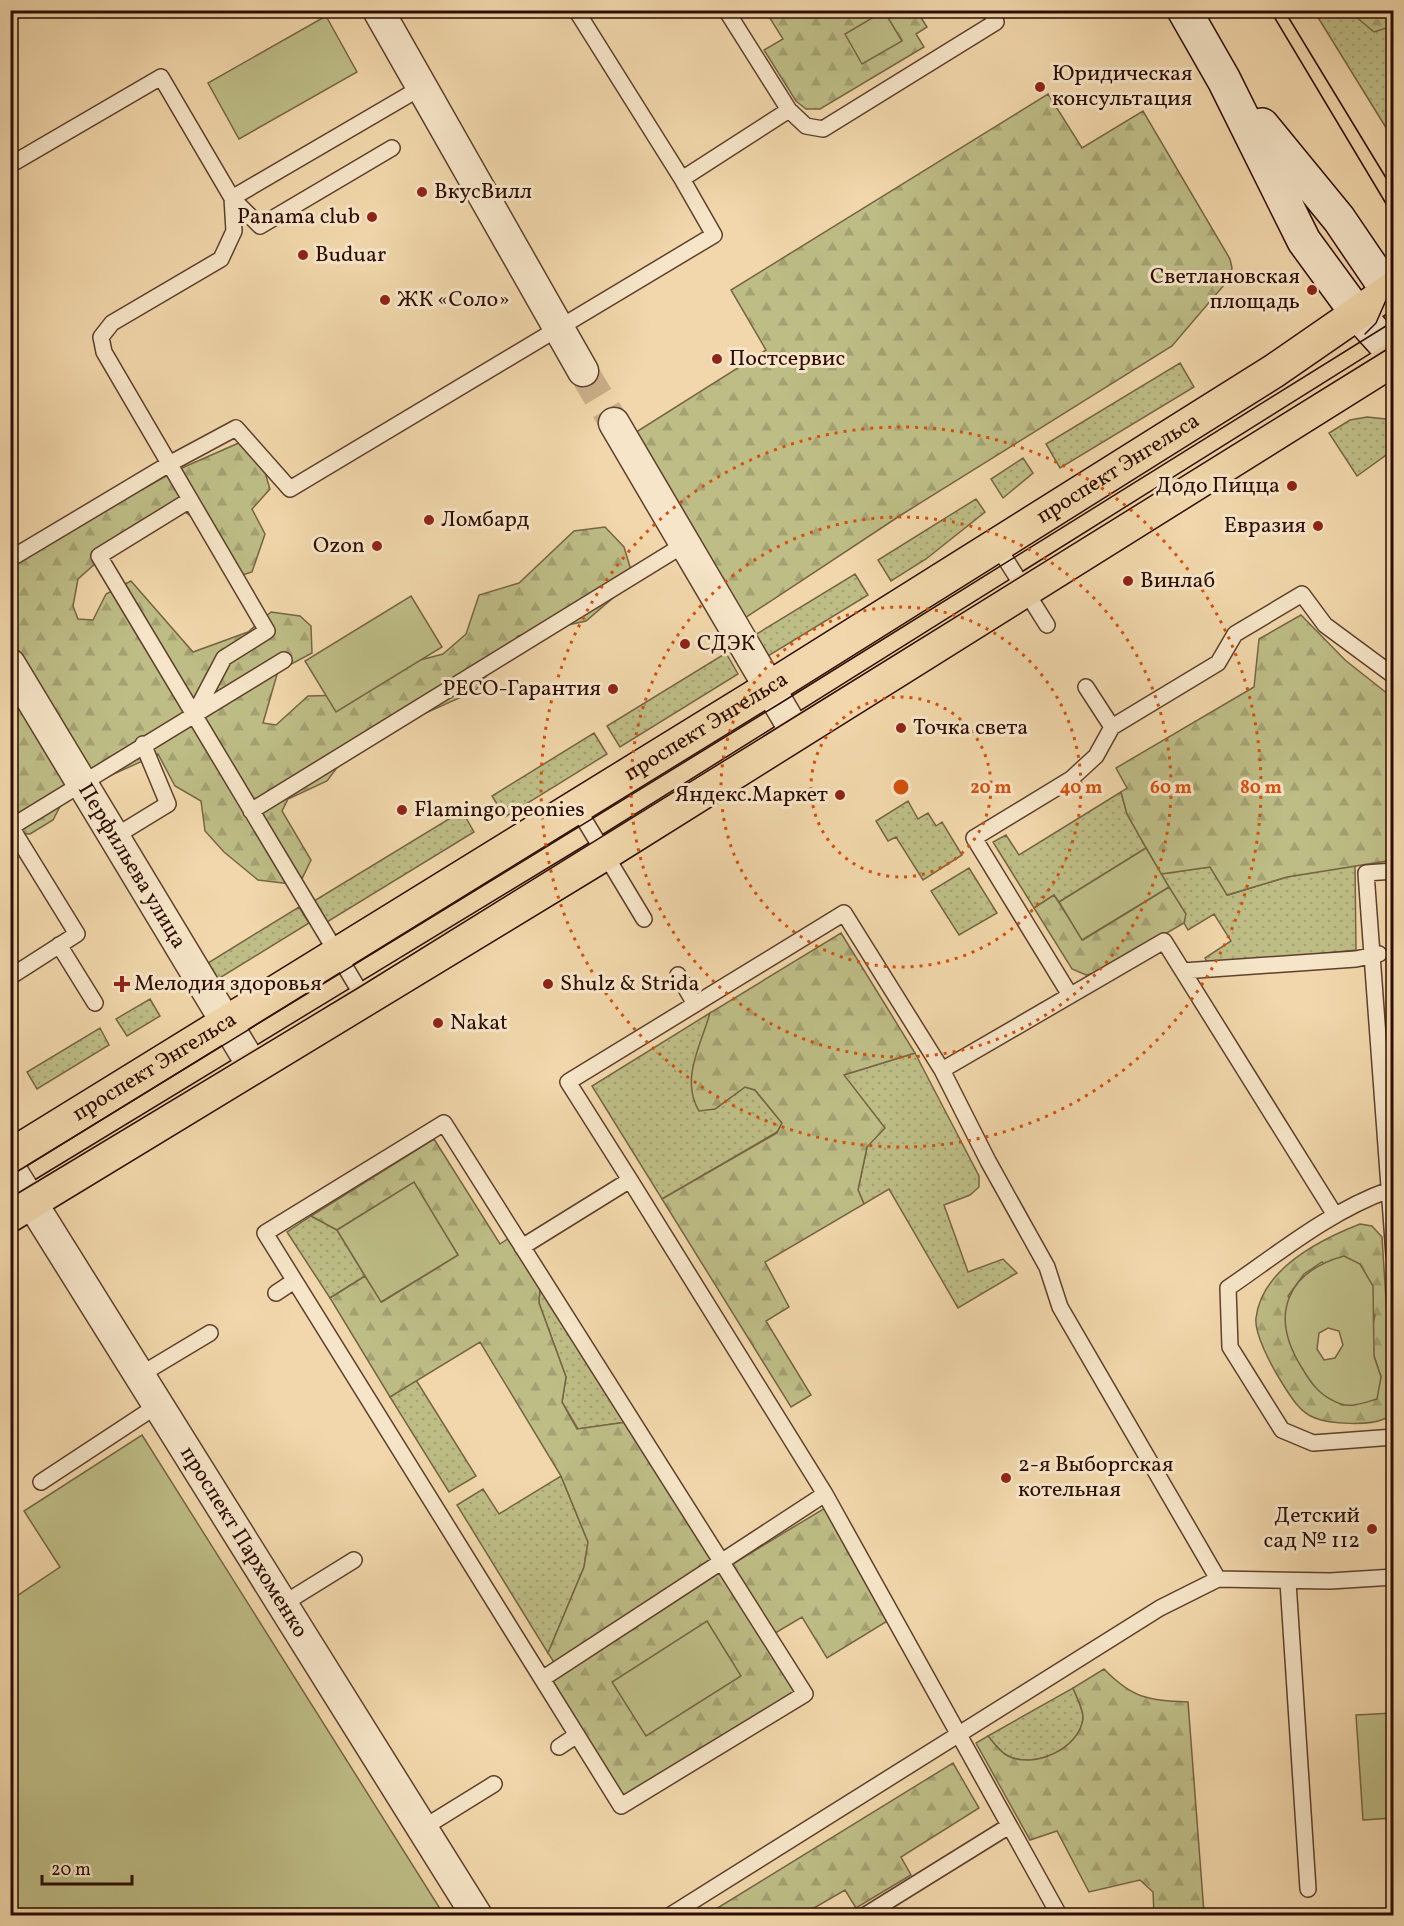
<svg xmlns="http://www.w3.org/2000/svg" width="1404" height="1926" font-family="Vollkorn,serif">
  <style>
    .grass { fill: url(#grass-dots); stroke: #766544; stroke-width: 1.5 }
    .forest { fill: url(#forest-firs); stroke: #766544; stroke-width: 1.5; fill-rule: evenodd }
    .park { fill: #bebd86; stroke: #766544; stroke-width: 1.5; fill-rule: evenodd }
    .lines { fill: none; stroke-linecap: round; stroke-linejoin: round }
    .street-tunnel { stroke: #caaf89; stroke-width: 30; stroke-dasharray: 30 15; stroke-linecap: butt }
    .lane-casing { stroke: #5e402c; stroke-width: 18 }
    .street-casing { stroke: #5e402c; stroke-width: 33 }
    .secondary-casing { stroke: #2d0d02; stroke-width: 36 }
    .primary-casing { stroke: #2d0d02; stroke-width: 36 }
    .lane { stroke: #f6e5c8; stroke-width: 15 }
    .street { stroke: #f6e5c8; stroke-width: 30 }
    .secondary { stroke: #f6e5c8; stroke-width: 33 }
    .primary { stroke: #f1d7ab; stroke-width: 33 }
    .tram { stroke: #2d0d02; stroke-width: 1.5 }
    .ring { fill: none; stroke: #d5510b; stroke-width: 3; stroke-dasharray: 3 6 }
    .poi-dot { fill: #8f2418; stroke: #f6e5c8; stroke-width: 2 }
    .labels { text-anchor: middle; dominant-baseline: central; stroke-width: 6; stroke-linejoin: round; paint-order: stroke }
    .poi-label { font-size: 22px; fill: #2d0d02; stroke: #f6e5c8; text-anchor: start }
    .street-label { font-size: 22px; fill: #2d0d02; stroke: #f6e5c8 }
    .centre { fill: #d5510b; stroke: #f6e5c8; stroke-width: 3 }
    .ring-label { font-size: 18px; text-anchor: middle; font-weight: bold; fill: #d5510b; stroke: #f6e5c8; stroke-width: 6; stroke-linejoin: round; paint-order: stroke }
  </style>
  <defs>
    <pattern id="grass-dots" width="8" height="8" patternUnits="userSpaceOnUse" patternTransform="scale(1.5)"><rect width="8" height="8" fill="#bebd86"/><path d="M2 2h.1M6 6h.1" fill="none" stroke="#a4a172" stroke-width="1.8" stroke-linecap="round"/></pattern>
    <pattern id="forest-firs" width="22" height="20" patternUnits="userSpaceOnUse" patternTransform="scale(1.5)"><rect width="22" height="20" fill="#bebd86"/><path d="M5 1l3.5 6h-7zM16 11l3.5 6h-7z" fill="#a4a172"/></pattern>
  </defs>
  <rect width="100%" height="100%" fill="#f1d7ab"/>
  <filter id="stains"><feTurbulence type="fractalNoise" baseFrequency=".00333" numOctaves="4"/><feColorMatrix values="0 0 0 0 .2 0 0 0 0 .09 0 0 0 0 .02 0 0 0 .5 -.17"/></filter>
  <radialGradient id="worn" r=".72"><stop offset=".6" stop-color="#630" stop-opacity="0"/><stop offset="1" stop-color="#630" stop-opacity=".3"/></radialGradient>
  <path class="grass" d="M1314,11H1393V139Z
    M1180,363L1194,387L1060,468L1046,444Z
    M1367,417L1386,419L1393,424V450L1357,476L1329,433L1350,420Z
    M1023,458L1033,473L1003,498L991,479Z
    M976,499L985,512L926,559L891,581L878,560Z
    M855,574L868,595L768,656L755,635Z
    M726,653L738,674L620,747L607,726Z
    M594,733L607,754L505,817L492,796Z
    M1121,792L1127,814L1146,848L1059,902L1054,895L1034,908L993,842L1006,835L1019,855Z
    M908,801L918,819L928,813L936,826L942,822L962,855L923,880L896,837L888,841L876,821Z
    M462,811L474,832L327,922L314,901Z
    M1355,865L1356,950L1209,965L1205,958L1231,941L1214,914L1188,930L1184,923L1185,914L1161,874L1210,867L1228,895L1287,877Z
    M969,868L997,913L959,935L931,891Z
    M299,907L309,923L218,979L208,963Z
    M150,999L160,1016L127,1036L116,1019Z
    M710,1013L703,1038L715,1109L745,1087L755,1090L782,1123L777,1132L662,1199L592,1086Z
    M100,1028L109,1045L37,1089L27,1072Z
    M915,1053L979,1176V1187L970,1195L944,1205L968,1272L1003,1259L1017,1273L958,1308L889,1189L864,1204L858,1190L867,1147L843,1075Z
    M311,1216L337,1230L365,1276L330,1298L287,1232Z
    M540,1287L627,1422L578,1429L562,1402L566,1377L539,1303Z
    M416,1380L476,1476L449,1492L390,1397Z
    M561,1476L588,1542L584,1567L548,1653L457,1505L483,1489L499,1514Z
    M1073,1688C1076,1696 1084,1710 1083,1719C1079,1749 1034,1769 1008,1756C1001,1753 993,1742 988,1736Z"/>
  <path class="forest" d="M776,11H917L927,27L916,34L924,47L820,109H806L796,101L764,50L783,39L768,15Z
    M1349,11H1393V26L1374,32Z
    M1048,94L1082,148L1143,111L1230,259L1232,268L1230,278L1172,346L901,515L745,618L633,434L766,350L731,290Z
    M241,442L262,463L270,489L252,509L265,534L252,572L239,576L206,527L182,510L131,532L78,579L73,606L78,619L93,620L106,594L131,581L193,652L248,632L271,612L300,616L311,626L312,653L278,671L263,723L276,725L308,696L349,695L386,669L443,654L466,634L479,595L519,583L574,531L605,527L624,547L634,580L586,621L518,636L475,691L354,745L327,781L288,799L282,811L311,860L299,885L258,880L224,852L205,831L201,801L175,786L158,754L105,778L78,772L53,820L30,834L11,833V552L47,543L175,471Z
    M1301,615L1345,660L1393,698V860L1287,877L1227,895L1210,867L1161,874L1127,814L1121,792L1127,788L1116,768L1254,687L1259,639Z
    M1169,887L1186,914L1184,923L1099,972L1086,975L1072,969L1034,908L1054,895L1083,940Z
    M841,933L915,1053L844,1075L885,1128L867,1147L858,1190L864,1204L765,1262L789,1307L766,1321L811,1395L791,1407L662,1199L777,1133L782,1123L755,1090L745,1087L715,1109L699,1111C680,1080 701,1045 710,1013Z
    M434,1139L500,1244L509,1238L540,1287L539,1303L566,1377L562,1402L577,1429L627,1422L712,1558V1563L555,1664L548,1653L584,1567L588,1542L561,1476L480,1342L390,1397L330,1298L365,1276L382,1302L458,1255L413,1183L337,1230L311,1216Z
    M1360,1224L1372,1226L1382,1237L1393,1410C1391,1413 1387,1418 1384,1419C1368,1426 1330,1424 1315,1418C1298,1412 1288,1392 1279,1378C1271,1365 1254,1333 1256,1318C1262,1269 1319,1240 1360,1224ZM1322,1262L1375,1315L1372,1330L1374,1356L1381,1377L1376,1399L1342,1405L1288,1296L1304,1274Z
    M825,1508L889,1620L827,1658L802,1617L772,1635L729,1566Z
    M719,1571L795,1692L623,1798L551,1681Z
    M1104,1669C1133,1699 1148,1700 1188,1702L1204,1913L1154,1915L1153,1892L1140,1880L1089,1892L1057,1831L1030,1840L976,1743L988,1736C993,1742 1001,1753 1008,1756C1034,1769 1079,1749 1083,1719C1084,1710 1076,1696 1073,1688Z
    M953,1763L979,1808L901,1857L911,1875L856,1908L845,1890L802,1915H706Z"/>
  <path class="park" d="M884,11L902,41L862,64L845,34Z
    M326,16L357,72L239,139L208,83Z
    M411,596L442,647L336,712L305,661Z
    M1146,848L1169,887L1082,940L1059,902Z
    M414,1182L458,1255L381,1302L337,1230Z
    M1344,1256L1360,1264L1373,1286L1374,1356L1381,1377L1377,1399C1366,1402 1352,1408 1341,1404C1321,1397 1312,1385 1302,1368C1269,1316 1286,1272 1344,1256ZM1328,1328L1339,1331L1343,1345L1335,1358L1324,1360L1317,1349L1319,1333Z
    M142,1435L444,1915H11V1600L60,1567L24,1511Z
    M707,1621L741,1676L646,1736L612,1682Z
    M1393,1713V1818L1363,1820L1356,1715Z"/>
  <g class="lines">
    <path class="street-tunnel" d="M583,371L614,423"/>
    <g class="lane-casing">
      <path id="lane" d="M789,110L806,126L823,129L996,22L989,10
        M10,165L161,77L232,198L422,87
        M682,179L789,110L726,10
        M232,198L260,226L392,148
        M190,500L99,556L365,1000
        M996,544L1047,625
        M10,559L169,464L236,428L290,489L714,235L682,179L576,10
        M1086,687L1112,727
        M195,713L224,658L267,631L104,352L101,337L112,323L221,259L234,231L232,198
        M576,806L644,919
        M251,811L685,544
        M114,837L168,804L143,744
        M1394,871L1366,873L1394,1255
        M59,945L95,1003
        M1183,971L1356,959L1379,954
        M678,975L695,1004
        M10,977L77,934L11,827L284,660
        M1070,995L974,838L1071,779L1096,756L1112,727L1218,663L1235,634L1302,594L1325,625L1394,676
        M942,1070L1164,941L1335,1215
        M444,1123L805,1694L621,1806L265,1233Z
        M630,1180L825,1494L1058,1913L1057,1916
        M1389,1190C1330,1211 1279,1253 1228,1288L1230,1347L1282,1430L1313,1443L1394,1437
        M522,1247L630,1180L568,1082L844,913L942,1070L988,1161L1047,1267L1060,1307L1218,1579L1330,1581L1394,1577
        M276,1293L294,1281
        M140,1375L210,1333
        M41,1482L158,1405
        M1288,1582L1308,1889
        M283,1604L354,1560
        M542,1679L825,1494
        M559,1747L577,1735
        M423,1828L494,1784
        M669,1916L1160,1608L1218,1579
        M864,1916L1009,1826"/>
    </g>
    <g class="street-casing">
      <g id="street">
        <path d="M378,10L583,371"/>
        <path d="M614,423L796,733"/>
        <path id="s1" d="M10,664L253,1067"/>
        <path id="s2" d="M10,1168L477,1916"/>
      </g>
    </g>
    <g class="secondary-casing">
      <path id="secondary" d="M1184,10L1224,80L1304,241L1356,312L1394,354
        M1262,125L1339,219L1394,300"/>
    </g>
    <g class="primary-casing">
      <g id="primary">
        <path id="s3" d="M10,1156L769,688L1274,371L1394,288"/>
        <path d="M10,1215L604,854L1394,359"/>
      </g>
    </g>
    <use href="#lane" class="lane"/>
    <use href="#street" class="street"/>
    <use href="#secondary" class="secondary"/>
    <use href="#primary" class="primary"/>
    <path class="tram" d="M1270,10L1394,217
      M1284,10L1394,191
      M1365,334L1376,323L1394,282
      M10,1176L779,704L1394,321
      M10,1198L358,988L1394,345"/>
  </g>
  <g class="ring">
    <circle cx="901" cy="787" r="90"/>
    <circle cx="901" cy="787" r="180"/>
    <circle cx="901" cy="787" r="270"/>
    <circle cx="901" cy="787" r="360"/>
  </g>
  <g class="poi-dot">
    <circle cx="1040" cy="87" r="6"/>
    <circle cx="422" cy="192" r="6"/>
    <circle cx="372" cy="217" r="6"/>
    <circle cx="303" cy="255" r="6"/>
    <circle cx="1312" cy="290" r="6"/>
    <circle cx="385" cy="300" r="6"/>
    <circle cx="717" cy="359" r="6"/>
    <circle cx="1292" cy="486" r="6"/>
    <circle cx="429" cy="520" r="6"/>
    <circle cx="1318" cy="526" r="6"/>
    <circle cx="377" cy="546" r="6"/>
    <circle cx="1128" cy="581" r="6"/>
    <circle cx="685" cy="644" r="6"/>
    <circle cx="613" cy="689" r="6"/>
    <circle cx="901" cy="728" r="6"/>
    <circle cx="840" cy="795" r="6"/>
    <circle cx="402" cy="810" r="6"/>
    <path d="M119 975h6v6h6v6h-6v6h-6v-6h-6v-6h6z"/>
    <circle cx="548" cy="984" r="6"/>
    <circle cx="438" cy="1023" r="6"/>
    <circle cx="1006" cy="1478" r="6"/>
    <circle cx="1372" cy="1529" r="6"/>
  </g>
  <g class="labels">
    <g class="poi-label">
      <text x="1052" y="74">Юридическая<tspan x="1052" dy="25">консультация</tspan></text>
      <text x="434" y="192">ВкусВилл</text>
      <text x="360" y="217" text-anchor="end">Panama club</text>
      <text x="315" y="255">Buduar</text>
      <text x="1300" y="277" text-anchor="end">Светлановская<tspan x="1300" dy="25">площадь</tspan></text>
      <text x="397" y="300">ЖК «Соло»</text>
      <text x="729" y="359">Постсервис</text>
      <text x="1280" y="486" text-anchor="end">Додо Пицца</text>
      <text x="441" y="520">Ломбард</text>
      <text x="1306" y="526" text-anchor="end">Евразия</text>
      <text x="365" y="546" text-anchor="end">Ozon</text>
      <text x="1140" y="581">Винлаб</text>
      <text x="697" y="644">СДЭК</text>
      <text x="601" y="689" text-anchor="end">РЕСО-Гарантия</text>
      <text x="913" y="728">Точка света</text>
      <text x="828" y="795" text-anchor="end">Яндекс.Маркет</text>
      <text x="414" y="810">Flamingo peonies</text>
      <text x="134" y="984">Мелодия здоровья</text>
      <text x="560" y="984">Shulz &amp; Strida</text>
      <text x="450" y="1023">Nakat</text>
      <text x="1018" y="1465">2-я Выборгская<tspan x="1018" dy="25">котельная</tspan></text>
      <text x="1360" y="1516" text-anchor="end">Детский<tspan x="1360" dy="25">сад № 112</tspan></text>
    </g>
    <g class="street-label">
      <text stroke="none"><textPath href="#s3" startOffset="1304">проспект Энгельса</textPath></text>
      <text stroke="none"><textPath href="#s3" startOffset="818">проспект Энгельса</textPath></text>
      <text stroke="none"><textPath href="#s1" startOffset="236">Перфильева улица</textPath></text>
      <text stroke="none"><textPath href="#s3" startOffset="170">проспект Энгельса</textPath></text>
      <text stroke="none"><textPath href="#s2" startOffset="441">проспект Пархоменко</textPath></text>
    </g>
  </g>
  <circle cx="901" cy="787" r="9" class="centre"/>
  <g class="ring-label">
    <text x="991" y="793">20 m</text>
    <text x="1081" y="793">40 m</text>
    <text x="1171" y="793">60 m</text>
    <text x="1261" y="793">80 m</text>
  </g>
  <rect width="1404" height="1926" fill="none" stroke="#f1d7ab" stroke-width="36"/>
  <rect x="12" y="12" width="1380" height="1902" fill="none" stroke="#2d0d02" stroke-width="3"/>
  <rect x="18" y="18" width="1368" height="1890" fill="none" stroke="#2d0d02" stroke-width="1.5"/>
  <path d="M42 1875v9h90v-9" fill="none" stroke="#2d0d02" stroke-width="3"/>
  <text x="51" y="1875" font-size="18" fill="#2d0d02" stroke="#f6e5c8" stroke-width="4.5" paint-order="stroke">20 m</text>
  <rect width="100%" height="100%" filter="url(#stains)"/>
  <rect width="100%" height="100%" fill="url(#worn)"/>
</svg>
